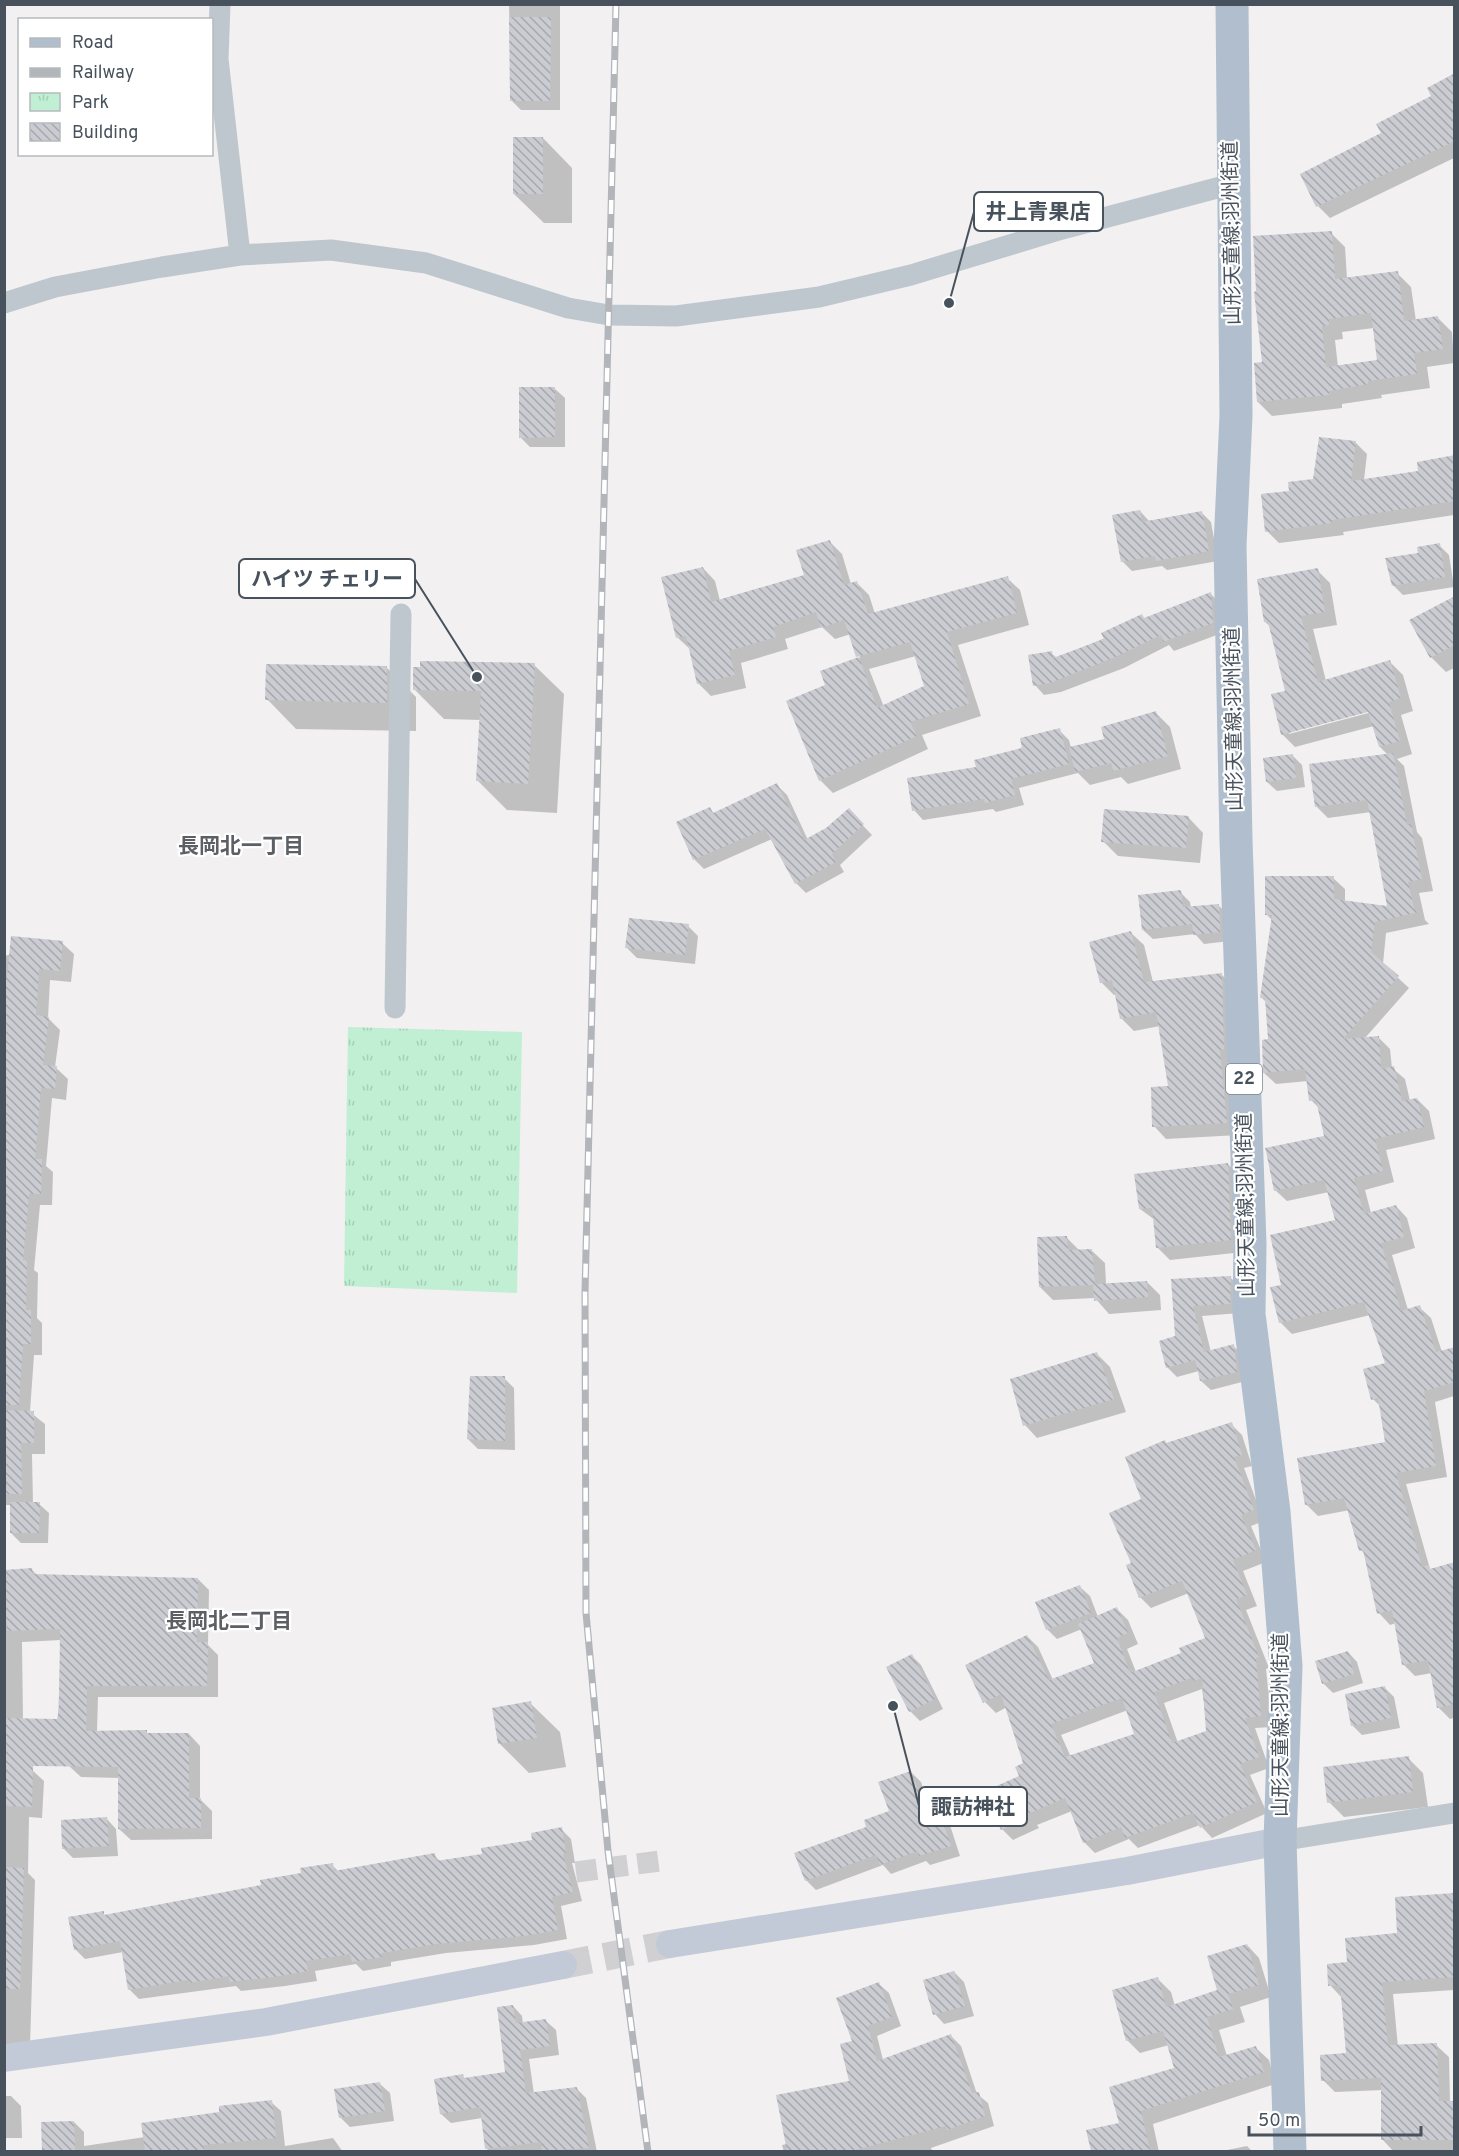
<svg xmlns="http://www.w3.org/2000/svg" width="1459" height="2156" font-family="Overpass,'Noto Sans JP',sans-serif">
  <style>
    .park { fill: url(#park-tufts) }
    .shadow { fill: #0003; fill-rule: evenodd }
    .building { fill: url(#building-back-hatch); fill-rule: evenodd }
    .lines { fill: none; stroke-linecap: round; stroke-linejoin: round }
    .street-tunnel { stroke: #d0d0d3; stroke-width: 21; stroke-dasharray: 21 10; stroke-linecap: butt }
    .secondary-tunnel { stroke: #d0d0d3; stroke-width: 28; stroke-dasharray: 28 14; stroke-linecap: butt }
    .street { stroke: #bec7ce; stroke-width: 21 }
    .secondary { stroke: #c1cad6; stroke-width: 28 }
    .primary { stroke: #b0bece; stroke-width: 33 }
    .rail-casing { stroke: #b2b5ba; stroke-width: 7 }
    .rail { stroke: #fff; stroke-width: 4.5; stroke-dasharray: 14; stroke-linecap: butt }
    .labels { text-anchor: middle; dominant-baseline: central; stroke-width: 4.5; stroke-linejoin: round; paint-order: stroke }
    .shield { fill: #fff; stroke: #7f868e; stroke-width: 1.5 }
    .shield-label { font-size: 18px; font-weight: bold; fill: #48525d }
    .street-label { font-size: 20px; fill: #48525d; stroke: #fff }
    .neighbourhood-label { font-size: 21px; font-weight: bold; fill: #5c6065; stroke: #fff }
    .leader { fill: none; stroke: #48525d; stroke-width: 2 }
    .callout-dot { fill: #48525d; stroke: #fff; stroke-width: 2 }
    .callout { fill: #fff; stroke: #48525d; stroke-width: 2 }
    .callout-label { font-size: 21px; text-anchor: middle; font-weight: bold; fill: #48525d }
  </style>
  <defs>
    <pattern id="park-tufts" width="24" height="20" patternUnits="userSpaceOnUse" patternTransform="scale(1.5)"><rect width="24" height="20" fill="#c0efd3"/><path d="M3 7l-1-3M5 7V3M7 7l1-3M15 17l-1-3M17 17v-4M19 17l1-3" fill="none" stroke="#a6cfb8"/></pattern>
    <pattern id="building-back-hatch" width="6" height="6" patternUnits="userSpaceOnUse" patternTransform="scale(1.5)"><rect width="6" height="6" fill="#caccd2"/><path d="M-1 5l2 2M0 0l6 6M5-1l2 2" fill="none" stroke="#a6a8ae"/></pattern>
  </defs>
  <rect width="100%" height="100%" fill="#f2f0f0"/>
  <path class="park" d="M348,1027L522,1032L517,1293L344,1286Z"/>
  <path class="shadow" d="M509,4H564L560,6V110H521L511,100Z
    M1454,75V158L1330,218L1318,206L1383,134L1433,96Z
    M543,138L572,168V223H544L514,194Z
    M1331,233L1345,247L1347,279L1397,273L1411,287L1416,321L1438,318L1452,332L1454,363L1427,367L1430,388L1381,395L1382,398L1342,404V408L1272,416L1258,402L1264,363ZM1374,328L1379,361L1338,367L1335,340L1343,339L1342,332Z
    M555,389L565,398V447H530L520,437Z
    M1355,442L1367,454L1364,480L1420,472L1454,457V515L1343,532L1344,535L1279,543L1267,531L1290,492L1315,481Z
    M1140,511L1149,521L1201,512L1211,522L1218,561L1167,570L1162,566L1132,571L1122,561Z
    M830,542L842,554L851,584L857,583L869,595L875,614L1007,578L1020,590L1029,625L958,645L981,716L922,735L928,749L833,793L820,780L788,702L827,686L822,672L860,658L851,634L835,639L822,627L785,639L788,649L741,663L746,688L711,696L698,683L691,650L678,638L703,568L715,581L720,601L806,576ZM916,656L926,687L884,707L869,669Z
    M1439,545L1449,555L1454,587L1403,595L1393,585L1419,554Z
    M1317,570L1330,583L1337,625L1313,629L1326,681L1390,662L1403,675L1413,711L1401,715L1412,754L1397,759L1404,766L1417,832L1422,838L1433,891L1419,893L1425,920L1429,924L1386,933L1383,964L1409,988L1365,1038L1378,1037L1390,1049L1392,1068L1405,1079L1410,1101L1417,1099L1429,1111L1435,1139L1386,1150L1394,1182L1365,1190L1371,1213L1396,1206L1407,1218L1415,1248L1392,1255L1408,1310L1419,1307L1431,1318L1442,1352L1454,1348V1396L1435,1402L1447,1477L1406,1484L1430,1569L1454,1564V1718L1450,1719L1438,1707L1432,1673L1415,1676L1403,1664L1396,1623L1390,1625L1379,1613L1366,1555L1361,1550L1350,1510L1318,1516L1306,1504L1386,1443L1381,1407L1373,1399L1386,1364L1370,1315L1292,1334L1280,1322L1283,1286L1337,1222L1329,1192L1287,1201L1275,1190L1326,1137L1320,1109L1311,1100L1308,1081L1276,1084L1264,1073L1270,1040L1267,1003L1262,998L1273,921L1267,915L1333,878L1345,889V902L1389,907L1371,812L1328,818L1316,806L1388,755L1380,747L1374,726L1295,747L1282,734L1287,692L1271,627L1265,622ZM1375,708L1376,711L1289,734V731Z
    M1211,594L1220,604L1222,633L1174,651L1169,645L1124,668L1061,692L1044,695L1035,685L1051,653L1057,658Z
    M1454,597V668L1446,672L1431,657Z
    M534,665L564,694L557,813L507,810L477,780L481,720L444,719L414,689Z
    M387,668L416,697V731L296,729L267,699Z
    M1156,713L1170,727L1181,769L1128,784L1121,777L1090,785L1078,773L1019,788L1024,805L996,812L993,809L923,820L914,810L978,768L1059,730L1069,740L1071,748L1106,740Z
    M1292,755L1302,765L1305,787L1277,791L1267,782Z
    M777,785L787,795L808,840L827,829L848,810L872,835L840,865L844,872L806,893L796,883L772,839L704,869L694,859L710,809L714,814Z
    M1188,817L1203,833L1200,863L1118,856L1103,841Z
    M1180,892L1190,902L1191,908L1219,906L1229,915L1230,941L1204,944L1195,934L1153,939L1143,930Z
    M688,926L698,936L695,964L637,958L627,948Z
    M1131,933L1144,945L1153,982L1221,974L1234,987L1239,1135L1166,1139L1154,1126L1170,1087L1160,1026L1134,1031L1121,1018L1116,994L1114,995L1101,982Z
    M62,943L74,954L71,982L50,980L48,1018L60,1030L55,1067L68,1079L66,1100L52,1098L46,1166L53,1172L52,1205H40L34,1270L38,1273L37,1318L42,1323V1355H34L30,1412L45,1424V1454H32L33,1504H39L49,1513L48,1543H21L11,1533L12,1505H4V956Z
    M1228,1164L1240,1177L1243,1252L1170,1260L1157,1247L1155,1220L1140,1209Z
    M1066,1237L1080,1251L1091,1250L1105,1263L1106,1284L1147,1282L1160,1295L1161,1310L1109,1314L1095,1298L1053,1300L1040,1287Z
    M1230,1277L1240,1287V1313L1202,1316L1211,1352L1233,1346L1243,1355L1246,1381L1211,1390L1201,1381L1199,1371L1177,1377L1167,1367L1177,1337L1173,1281Z
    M1097,1354L1110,1367L1126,1412L1037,1438L1025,1425Z
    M504,1378L514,1388L515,1450L478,1449L468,1439Z
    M1231,1424L1242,1435L1252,1466L1244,1468L1264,1521L1251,1526L1266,1562L1243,1571L1257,1606L1246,1610L1269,1668L1266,1669L1272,1727L1255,1728L1269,1768L1250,1775L1267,1813L1212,1838L1200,1825L1138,1848L1129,1839L1095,1853L1084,1842L1072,1811L1037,1825L1039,1828L1013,1840L1002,1829L1025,1764L1007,1707L996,1713L985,1702L1027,1636L1038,1647L1053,1680L1096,1663L1082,1629L1057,1639L1047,1629L1080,1587L1090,1596L1098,1617L1117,1609L1128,1620L1138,1644L1127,1649L1136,1672L1183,1654L1207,1639L1189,1593L1151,1608L1140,1597L1133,1564L1143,1499L1167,1444ZM1202,1689L1208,1732L1178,1743L1164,1703ZM1128,1710L1136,1734L1071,1757L1061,1735Z
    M32,1570L37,1575L198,1579L209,1590L208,1645L218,1655V1697H98L97,1732L189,1734L200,1746V1799L212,1811V1839L131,1840L119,1829L120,1778L81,1777L69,1766L4,1747V1592ZM61,1640L58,1721L23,1720L22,1642Z
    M1348,1652L1357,1662L1363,1683L1333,1693L1323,1683Z
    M912,1656L921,1665L943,1709L920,1721L910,1711Z
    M1384,1687L1394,1697L1400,1728L1362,1735L1352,1725Z
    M530,1703L560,1732L566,1767L529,1773L500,1744L494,1709Z
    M1408,1758L1423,1773L1428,1807L1344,1817L1329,1802Z
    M32,1770L44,1781L42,1818L29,1817L28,1873L35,1880L30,2047L4,2046V1771Z
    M911,1772L921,1782L930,1808L937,1806L947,1816L960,1856L930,1865L926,1861L891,1874L883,1865L816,1890L806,1880L891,1812Z
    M107,1819L116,1829L118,1856L73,1858L63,1848Z
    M561,1829L571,1839L575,1863H572L582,1901L561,1906L567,1939L534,1945L446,1953L391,1962V1966L363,1971L356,1964L315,1971L317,1981L285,1986L241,1991L236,1986L139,1999L129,1989L123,1952L85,1959L75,1949L103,1913L106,1916L262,1887L332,1865L339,1872L434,1855L441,1862L483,1856L534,1841Z
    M1454,1895V1990L1393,1994L1398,2047L1436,2045L1449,2057L1450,2103L1454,2105V2152H1394L1383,2140V2090L1335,2092L1323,2080L1347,2055L1342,1998L1330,1985L1349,1964L1399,1934Z
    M1247,1945L1259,1958L1271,1997L1240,2007L1245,2022L1219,2030L1227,2056L1256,2048L1269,2060L1275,2084L1153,2124L1159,2152H1093L1088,2131L1121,2124L1176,2069L1169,2045L1140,2053L1127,2040L1158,1979L1171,1992L1175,2006L1219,1991Z
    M954,1972L964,1982L974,2016L944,2024L935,2014Z
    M879,1984L889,1993L901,2026L877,2036L883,2060L951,2036L961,2046L977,2094L988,2103L994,2126L931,2148L933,2152H784L782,2145L787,2144L851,2083L854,2042Z
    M513,2006L522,2016L523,2024L546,2021L556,2030L559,2055L529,2059L534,2094L576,2088L586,2098L597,2152H490L486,2148L482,2118L451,2123L441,2114L462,2076L466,2079L507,2073Z
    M380,2084L390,2093L394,2121L350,2127L340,2117Z
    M4,2096H11L21,2106L22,2138H4Z
    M271,2102L281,2111L285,2146L333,2138L343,2152H44L43,2123L74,2122L84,2132V2146L145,2137L221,2113Z
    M1247,2146L1253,2152H1217Z"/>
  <path class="building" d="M509,17H551L550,101H510Z
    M1455,73V141L1316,207L1300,174L1381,133L1376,124L1431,96L1427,88Z
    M513,137H543V194H513Z
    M1332,231L1335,279L1398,271L1404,321L1438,316L1443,349L1414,353L1417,374L1368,381V384L1329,391V395L1257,402L1254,363L1262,362L1254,292L1256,291L1253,236ZM1371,313L1377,360L1326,367L1322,326L1329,325V319Z
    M519,387H555V437L519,438Z
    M1319,437L1356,441L1351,481L1418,471L1417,462L1455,455V501L1332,520V523L1265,532L1261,494L1289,491L1288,482L1313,479Z
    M1140,510L1142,522L1202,511L1209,551L1156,561L1155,556L1121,562L1112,515Z
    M830,540L844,585L857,581L868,614L1008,576L1017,613L947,632L969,704L910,722L917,736L819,781L786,701L825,685L820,671L859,657L877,708L924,686L910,642L856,657L844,620L821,628L816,612L773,627L776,637L729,651L735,675L697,684L686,636L676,638L661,577L703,567L711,602L804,575L796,550Z
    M1440,543L1445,577L1392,586L1385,558L1418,553L1417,547Z
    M1318,568L1325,612L1301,616L1318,682L1390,660L1401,698L1389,702L1400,741L1379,747L1368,712L1281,735L1271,694L1285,691L1268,622H1264L1257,579Z
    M1211,592L1213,623L1163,642L1161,635L1113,658L1050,683L1033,686L1028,655L1052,651L1053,658L1104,639L1101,633L1142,614L1144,618Z
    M1455,596V645L1430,658L1409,620Z
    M420,661L535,663L528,784L476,781L481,691L413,690V667H420Z
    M266,664L387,666V703L265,700Z
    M1156,711L1168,756L1113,771L1111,763L1075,772L1069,747L1104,739L1101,727Z
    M1060,728L1069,764L1011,779L1015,795L985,803L984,799L912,811L907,778L976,767L974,760L1022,748L1020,738Z
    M1393,753L1407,825L1411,824L1422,879L1408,882L1414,909L1419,912L1375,922L1371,952L1399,976L1343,1039L1379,1036L1381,1069L1394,1066L1402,1101L1417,1098L1424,1127L1375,1139L1383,1171L1354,1178L1364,1214L1396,1205L1404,1237L1381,1243L1401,1311L1420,1305L1436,1352L1455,1347V1382L1424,1391L1436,1466L1396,1473L1422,1567L1429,1565L1430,1569L1455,1562V1591L1450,1592L1455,1619V1704L1437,1708L1428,1660L1402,1665L1392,1610L1377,1614L1363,1550L1359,1551L1344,1498L1305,1505L1297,1458L1385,1442L1378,1398L1371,1400L1363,1369L1385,1363L1364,1302L1279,1323L1270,1287L1281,1285L1270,1235L1335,1220L1324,1180L1274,1191L1266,1151L1265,1148L1324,1136L1316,1100L1309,1101L1305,1069L1263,1073L1262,1040L1268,1039L1265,998H1260L1272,915H1265V876H1334V899L1387,906L1367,800L1315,807L1309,764Z
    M1293,754L1296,778L1266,782L1263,758Z
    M777,783L804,840L826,828L849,808L864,824L832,854L836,862L795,884L765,829L693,860L676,822L710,807L713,813Z
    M1104,809L1189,816L1186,848L1101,842Z
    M1181,890L1183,907L1219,904L1220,932L1193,935L1192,924L1142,930L1138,895Z
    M629,918L689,924L685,955L625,948Z
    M1131,931L1144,982L1222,973L1224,1049L1220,1050L1227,1123L1152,1127L1151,1087L1168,1086L1156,1012L1120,1019L1112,980L1100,983L1089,942Z
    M11,936L63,941L60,971L39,969L36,1015L49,1017L43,1065L57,1066L55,1089L41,1088L35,1159H42L41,1194H29L23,1260H27L26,1310H31V1344H23L19,1405H4V976L7,977Z
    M1228,1163L1231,1240L1156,1248L1152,1208L1139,1209L1134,1174Z
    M1067,1236L1068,1250L1092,1249L1095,1284L1147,1281L1148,1297L1094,1301L1093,1285L1039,1287L1037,1237Z
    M1231,1276L1230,1304L1193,1306L1204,1352L1234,1344L1237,1372L1200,1381L1195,1360L1166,1368L1159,1341L1175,1336L1171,1279Z
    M1097,1352L1114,1399L1023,1426L1010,1379Z
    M470,1376H505V1441L467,1439Z
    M4,1410L34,1411V1443H21L22,1494H4Z
    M1232,1422L1242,1455L1234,1457L1254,1510L1241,1515L1256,1550L1233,1560L1247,1595L1236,1599L1259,1657L1256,1658L1261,1716L1245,1718L1259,1757L1240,1764L1257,1802L1200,1828L1193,1813L1125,1838L1121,1827L1083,1843L1065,1798L1028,1814L1029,1817L1001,1830L983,1792L1019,1776L1015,1767L1023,1763L1001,1694L983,1703L965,1665L1027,1635L1049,1680L1094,1663L1078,1624L1117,1607L1128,1633L1117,1638L1130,1673L1181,1653L1179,1648L1205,1638L1182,1581L1139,1598L1126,1565L1131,1563L1109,1513L1141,1499L1125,1457L1165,1440L1166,1443ZM1191,1678L1193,1681L1202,1678L1206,1731L1172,1743L1154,1692ZM1122,1698L1134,1734L1065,1757L1051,1724Z
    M10,1502H40L39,1533H10Z
    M32,1568L33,1574L198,1578L197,1642H208L207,1686H87L86,1731L147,1730V1733H189V1798H201V1828L118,1829V1767L33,1766L32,1807L4,1806V1718L57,1719L59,1711L60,1629L7,1631L4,1570Z
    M1080,1585L1091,1613L1046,1630L1035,1602Z
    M1348,1651L1354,1674L1322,1684L1315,1661Z
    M912,1654L935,1699L909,1712L886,1667Z
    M1385,1686L1391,1718L1351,1726L1345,1694Z
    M531,1701L537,1738L498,1744L492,1708Z
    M1409,1756L1413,1792L1327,1803L1323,1767Z
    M911,1771L925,1808L937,1804L951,1846L919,1856L918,1851L880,1865L876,1855L805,1881L794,1853L866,1827L864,1820L889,1811L878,1782Z
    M107,1817L109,1846L62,1849L61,1820Z
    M562,1827L566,1853L563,1854L573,1892L552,1897L558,1930L524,1936L436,1944L382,1953V1957L352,1962L350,1954L306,1961L308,1971L274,1977L230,1982L229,1976L189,1983L188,1980L128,1990L120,1941L74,1950L68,1917L104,1911V1915L261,1885L260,1880L301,1873L300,1868L333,1863L334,1871L435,1853L436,1861L482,1854L481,1848L532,1840L531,1833Z
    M4,1867L24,1868L20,1989H4Z
    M1455,1893V1977L1382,1982L1388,2045L1437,2043L1439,2101H1453V2140H1381V2078L1321,2081L1320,2055L1346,2053L1340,1985L1328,1986L1327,1964L1347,1962L1345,1938L1397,1933L1395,1897Z
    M1247,1944L1259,1985L1228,1994L1233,2009L1207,2017L1219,2057L1256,2046L1264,2072L1141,2111L1150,2151H1091L1086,2130L1119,2123L1109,2087L1174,2068L1163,2031L1126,2041L1112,1990L1158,1977L1166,2007L1217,1990L1207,1956Z
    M954,1971L965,2006L933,2015L923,1980Z
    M879,1982L892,2017L868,2026L877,2061L951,2034L972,2093L979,2092L985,2116L947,2130L946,2126L852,2151H787L776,2095L849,2081L840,2044L852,2041L836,1998Z
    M513,2005L516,2023L546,2019L550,2046L520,2050L526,2093L577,2087L589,2148L542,2151L541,2142L485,2149L480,2107L440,2114L434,2079L463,2074L464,2078L505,2072L497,2007Z
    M380,2082L385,2111L339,2118L334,2089Z
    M272,2100L276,2138L204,2145V2151H145L141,2123L219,2112V2106Z
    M74,2121L75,2151H42L41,2122Z"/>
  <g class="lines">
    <path class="street-tunnel" d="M576,1872L660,1861"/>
    <path class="secondary-tunnel" d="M563,1965L670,1944"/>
    <path class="street" d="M220,4L218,59L240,255
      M4,303L55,287L162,267L240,255L331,250L426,263L568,308L609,315L676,316L819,297L911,275L1062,229L1232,184
      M395,1008L401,614
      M1280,1841L1454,1813"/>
    <path class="secondary" d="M670,1944L1127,1871L1280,1841
      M4,2058L266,2022L563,1965"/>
    <path class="primary" d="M1232,4L1236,416L1230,546L1236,840L1250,1244L1249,1314L1274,1512L1286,1666L1280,1841L1290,2152"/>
    <g class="rail-casing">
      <path id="rail" d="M616,4L585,1293L586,1613L608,1851L648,2152"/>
    </g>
    <use href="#rail" class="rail"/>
  </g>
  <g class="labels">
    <rect class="shield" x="1226" y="1064" width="36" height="30" rx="4.5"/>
    <g class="shield-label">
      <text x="1244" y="1079">22</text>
    </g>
    <g class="street-label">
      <text transform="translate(1233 233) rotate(-91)">山形天童線;羽州街道</text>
      <text transform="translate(1235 719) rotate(-91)">山形天童線;羽州街道</text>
      <text transform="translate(1247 1205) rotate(-91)">山形天童線;羽州街道</text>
      <text transform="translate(1282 1725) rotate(-90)">山形天童線;羽州街道</text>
    </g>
    <g class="neighbourhood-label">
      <text x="241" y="847">長岡北一丁目</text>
      <text x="229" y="1622">長岡北二丁目</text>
    </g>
  </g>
  <path class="leader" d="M949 303L974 212M477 677L415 579M893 1706L919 1806"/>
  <g class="callout-dot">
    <circle cx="949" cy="303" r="6"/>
    <circle cx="477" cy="677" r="6"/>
    <circle cx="893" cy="1706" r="6"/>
  </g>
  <g class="callout">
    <rect x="974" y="192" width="129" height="39" rx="6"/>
    <rect x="239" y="559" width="176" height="39" rx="6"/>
    <rect x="919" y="1787" width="108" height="39" rx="6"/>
  </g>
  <g class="callout-label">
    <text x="1038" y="219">井上青果店</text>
    <text x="327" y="586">ハイツ チェリー</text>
    <text x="973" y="1814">諏訪神社</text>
  </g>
  <rect width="1459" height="2156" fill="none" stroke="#48525d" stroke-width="12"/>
  <rect x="18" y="18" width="195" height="138" fill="#ffffff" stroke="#b6babe" stroke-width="1.5"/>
  <rect x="30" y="38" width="30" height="9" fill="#b0bece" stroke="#b6babe" stroke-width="1.5"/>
  <text x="72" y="48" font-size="18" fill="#48525d">Road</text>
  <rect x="30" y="68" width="30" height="9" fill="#b2b5ba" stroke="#b6babe" stroke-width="1.5"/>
  <text x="72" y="78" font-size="18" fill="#48525d">Railway</text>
  <rect x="30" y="93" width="30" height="18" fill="url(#park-tufts)" stroke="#b6babe" stroke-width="1.5"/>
  <text x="72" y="108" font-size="18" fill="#48525d">Park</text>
  <rect x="30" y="123" width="30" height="18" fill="url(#building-back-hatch)" stroke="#b6babe" stroke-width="1.5"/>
  <text x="72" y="138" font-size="18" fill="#48525d">Building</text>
  <path d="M1249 2126v9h172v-9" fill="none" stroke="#48525d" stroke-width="3"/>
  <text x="1258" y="2126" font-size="18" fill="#48525d" stroke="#ffffff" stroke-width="4.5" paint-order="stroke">50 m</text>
</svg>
